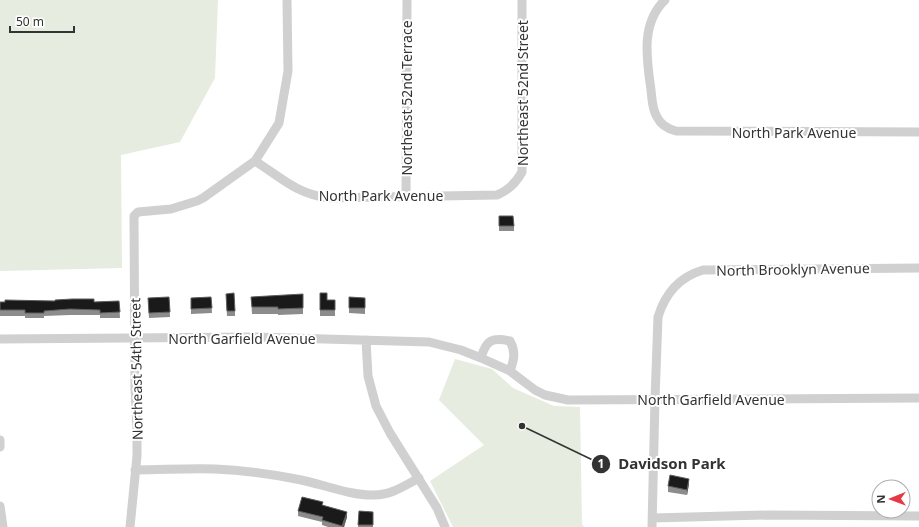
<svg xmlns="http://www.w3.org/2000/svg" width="919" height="527" font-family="'Noto Sans',sans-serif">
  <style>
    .green { fill: #e6ecdf }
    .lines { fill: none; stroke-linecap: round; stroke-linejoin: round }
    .minor { stroke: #d0d0d0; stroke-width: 9 }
    .wall { fill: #8c8c8c }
    .shaded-wall { fill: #5f5f5f }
    .building { fill: #1a1a1a; stroke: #5f5f5f }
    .labels { text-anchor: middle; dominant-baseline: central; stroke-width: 4; stroke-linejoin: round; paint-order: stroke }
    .street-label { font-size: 14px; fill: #333; stroke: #fff }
    .leader { fill: none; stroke: #333; stroke-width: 1.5 }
    .callout-dot { fill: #333; stroke: #fff; stroke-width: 1.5 }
    .mark-label { font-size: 12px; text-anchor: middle; font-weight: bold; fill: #fff }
    .callout-label { font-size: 15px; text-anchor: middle; font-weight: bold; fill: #333; stroke: #fff; stroke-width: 4; stroke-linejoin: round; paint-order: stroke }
  </style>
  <rect width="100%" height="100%" fill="#fff"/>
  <path class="green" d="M0,0H218L215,78L180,142L121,155L122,268L0,271Z
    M455,359L492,369L513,388L554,406L580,407L582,524L584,527H453L430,481L484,445L439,400Z"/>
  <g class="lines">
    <path class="minor" d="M665,0C640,24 647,60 651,90C652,99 652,109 657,117C661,125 668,129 676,131L919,132
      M255,161C282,178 295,193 328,198L497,195C509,190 516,183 522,172V0
      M406,197L407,0
      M0,339L255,337L429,342L461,350L481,358L510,371L535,390L545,395L568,400L919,398
      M366,340L368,376L376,406L390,433L437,508L445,527
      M481,358C486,340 492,337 510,341C516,352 514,360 510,371
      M0,440V447
      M135,470C162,470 188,468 215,469C241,470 270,474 296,479C320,483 350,496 374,495C391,495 404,486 419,478
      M0,506L3,527
      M653,518L768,515L919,516
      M130,527L137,456V430L135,388L134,216L138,212L171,209L197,201L203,198L255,161L279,123L288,71L287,0
      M652,527L655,399L658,317C665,294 679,277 703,270L919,268"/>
  </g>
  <path class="wall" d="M499,216L514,226V231H499Z
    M320,293L327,300H335V316H320Z
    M169,297L170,317L149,318L148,303Z
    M211,297L212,313L191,314V298Z
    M251,297L303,308V314L278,315V314H252Z
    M349,297L365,298V314L349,313Z
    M226,299L235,311V316H227Z
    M55,301L94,302L119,301L120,318H100V315H70L44,316V318H25V316H0V302Z
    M689,484L687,495L668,492V486Z
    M323,505L347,517L344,527H328L322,525V522L298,516V511Z
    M359,511L373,512V527H358Z"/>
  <path class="shaded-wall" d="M689,479V484L687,495V490Z
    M347,512V517L344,527H342Z"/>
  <path class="building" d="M499,216H513L514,226H499Z
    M234,293L235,311H227L226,294Z
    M320,293H327V300H335V310H320Z
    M303,294V308L278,309V307H252L251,297Z
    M169,297L170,312L149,313L148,298Z
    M211,297L212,308L191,309V298Z
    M349,297L365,298V308H349Z
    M72,299H94V302L119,301L120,312L100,313V310L70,309L44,311V313H25V310H0V302H5V300L55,301V300Z
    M670,475L689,479L687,490L668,486Z
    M302,497L323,502L322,505L347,512L342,526L322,520L323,517L298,511Z
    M359,511L373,512V525H358Z"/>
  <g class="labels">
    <g class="street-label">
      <text transform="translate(522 93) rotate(-90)">Northeast 52nd Street</text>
      <text transform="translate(406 98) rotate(-90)">Northeast 52nd Terrace</text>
      <text x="794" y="132">North Park Avenue</text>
      <text x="381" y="195">North Park Avenue</text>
      <text transform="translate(793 269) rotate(-1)">North Brooklyn Avenue</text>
      <text x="242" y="338">North Garfield Avenue</text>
      <text transform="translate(136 369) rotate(-91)">Northeast 54th Street</text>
      <text x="711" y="399">North Garfield Avenue</text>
    </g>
  </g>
  <path class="leader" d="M522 426L601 464"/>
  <g class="callout-dot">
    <circle cx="522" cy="426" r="4"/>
    <circle cx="601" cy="464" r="10"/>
  </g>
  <g class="mark-label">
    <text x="601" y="468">1</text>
  </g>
  <g class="callout-label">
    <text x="672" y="469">Davidson Park</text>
  </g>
  <g transform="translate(891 499) rotate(269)"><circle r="19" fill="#ffffff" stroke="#adadad"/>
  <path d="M0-3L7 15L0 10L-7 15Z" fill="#e63946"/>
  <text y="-6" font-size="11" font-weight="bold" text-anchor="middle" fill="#333333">N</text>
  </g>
  <path d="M10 26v6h64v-6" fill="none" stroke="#333333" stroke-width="2"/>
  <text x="16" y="26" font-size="12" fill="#333333" stroke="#ffffff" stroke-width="3" paint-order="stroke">50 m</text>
</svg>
